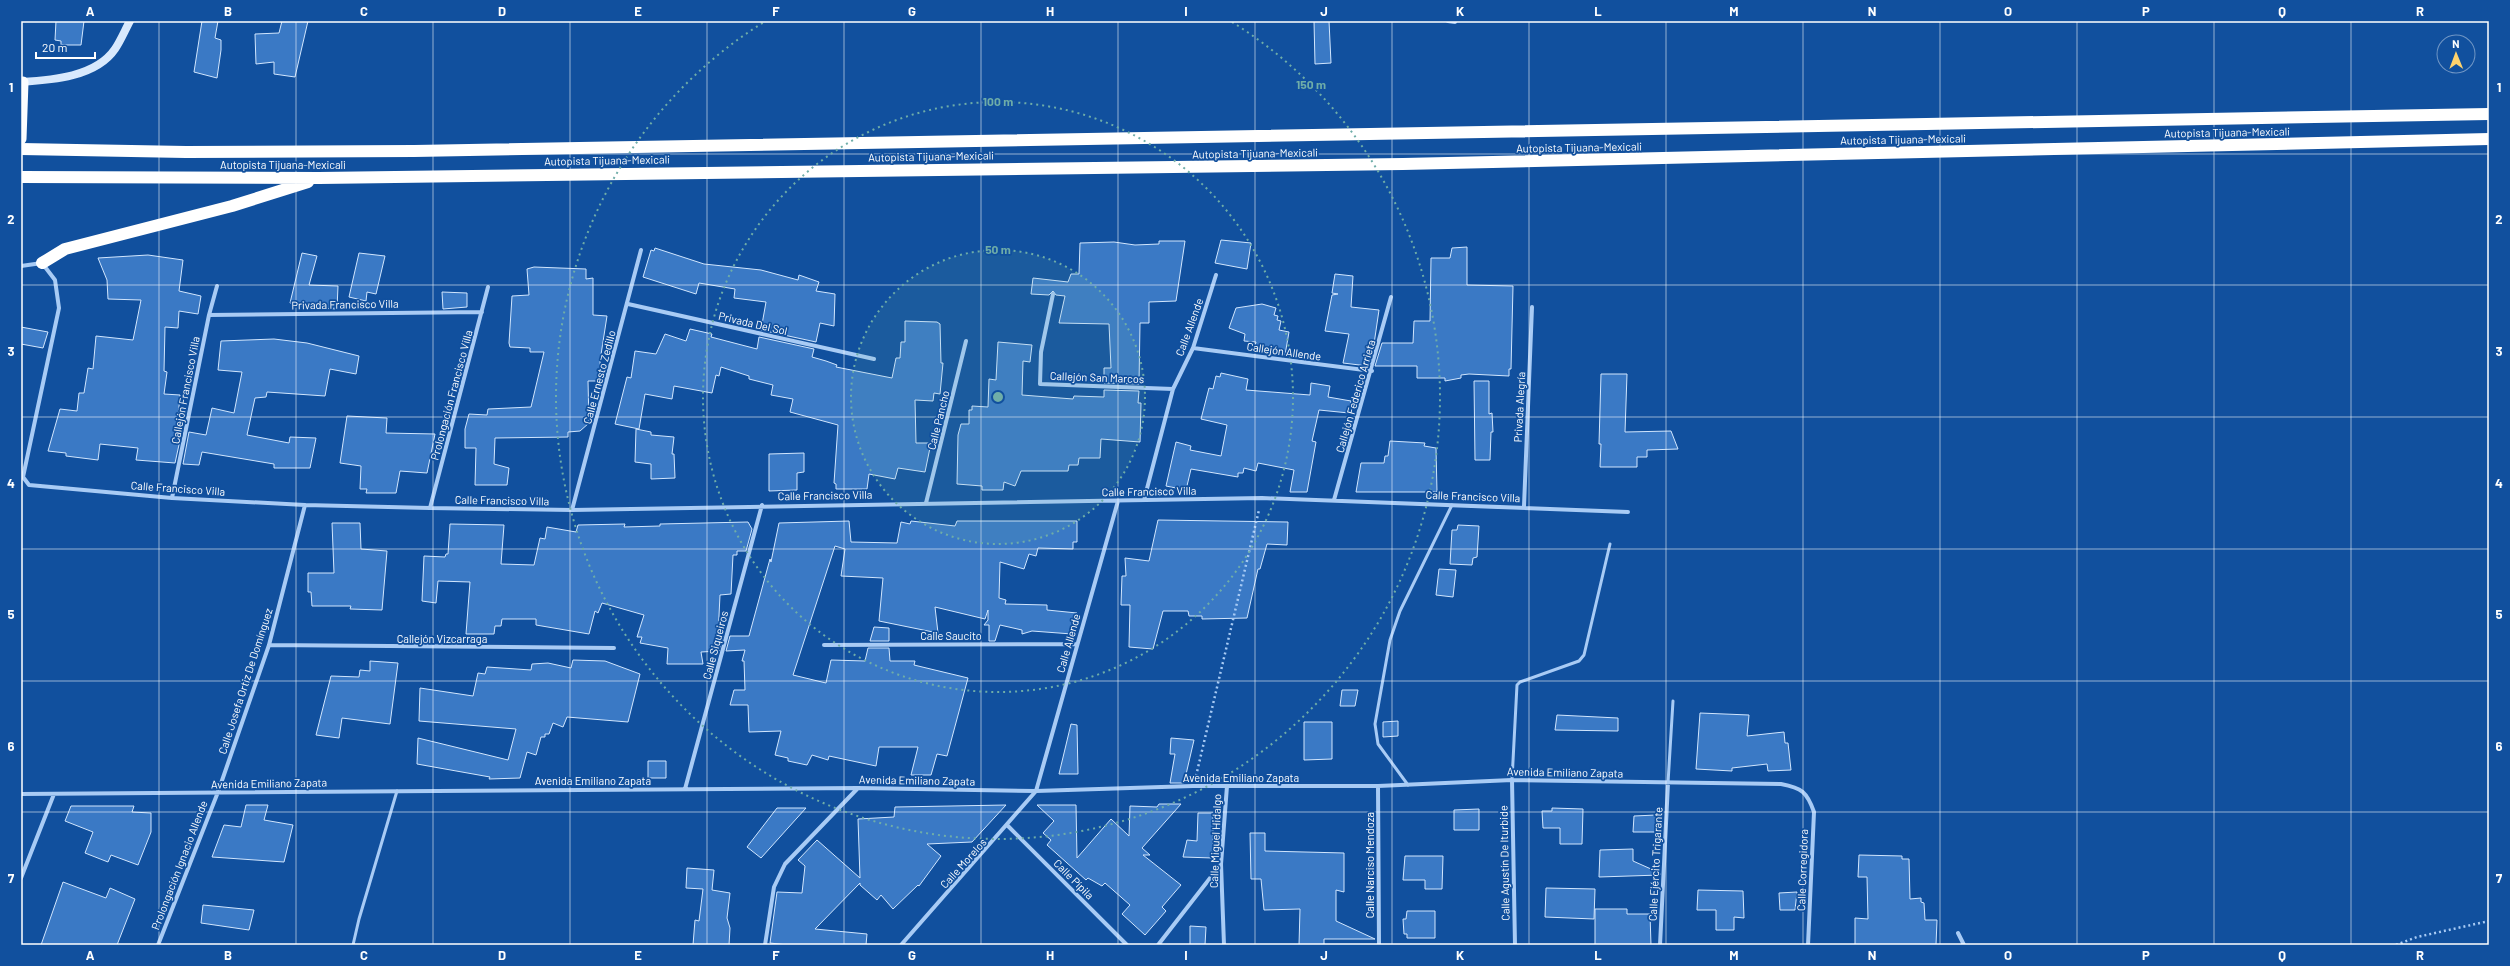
<svg xmlns="http://www.w3.org/2000/svg" width="2510" height="966" font-family="Barlow,sans-serif">
  <style>
    .building { fill: #3a79c5; stroke: #d1e6fe }
    .lines { fill: none; stroke-linecap: round; stroke-linejoin: round }
    .path { stroke: #a8cbf5; stroke-width: 2.5; stroke-dasharray: 2 3; stroke-linecap: butt }
    .service { stroke: #a8cbf5; stroke-width: 3 }
    .minor { stroke: #a8cbf5; stroke-width: 4 }
    .secondary { stroke: #d8e9fd; stroke-width: 8 }
    .trunk { stroke: #fafcff; stroke-width: 11 }
    .motorway { stroke: #fff; stroke-width: 12 }
    .grid { fill: none; stroke: #fff; stroke-width: 1; stroke-opacity: 0.55 }
    .ring { fill: none; stroke: #6fada8; stroke-width: 2; stroke-dasharray: 2 4 }
    .labels { text-anchor: middle; dominant-baseline: central; stroke-width: 3.5; stroke-linejoin: round; paint-order: stroke }
    .street-label { font-size: 11px; fill: #fff; stroke: #11509e }
    .centre { fill: #6fada8; stroke: #11509e; stroke-width: 2 }
    .ring-label { font-size: 12px; text-anchor: middle; font-weight: bold; fill: #6fada8; stroke: #11509e; stroke-width: 3.5; stroke-linejoin: round; paint-order: stroke }
    .neatline { fill: none; stroke: #fff; stroke-width: 1.5 }
    .grid-label { font-size: 13px; text-anchor: middle; font-weight: bold; fill: #fff }
  </style>
  <rect width="100%" height="100%" fill="#11509e"/>
  <path class="building" d="M56,21H84L81,45H61V41L55,40Z
    M202,21H218L215,38L221,40V50L217,78L194,72Z
    M282,21H308L295,77L274,74V62L256,64L255,34L279,33Z
    M1314,21H1329L1331,63L1315,64Z
    M1221,240L1251,243L1247,269L1215,263Z
    M1159,241H1185L1176,301L1149,302V323H1140L1139,384L1104,383V368H1111L1109,324L1059,323L1065,296L1056,295L1053,291L1049,295L1031,294L1033,278L1068,282L1071,274H1079L1080,243L1114,242L1135,245L1159,244Z
    M1467,247V285L1513,286L1511,369H1509V376L1469,374L1461,375V378L1445,381V378H1417V366H1375L1382,343H1413L1414,321H1430L1431,258H1450L1452,248Z
    M655,248L704,264L761,270L798,280L799,275L819,282L816,291L835,294L834,326L820,323L816,342L761,330L766,302L734,298L735,289L699,283L696,294L643,277L651,250L654,251Z
    M302,253L317,256L309,285L338,286L337,309L317,308V305L304,303V307L290,303Z
    M359,253L385,256L376,294L367,292L366,301L349,297Z
    M148,255L183,260L179,291L201,296L198,314L179,311L178,328L165,327L164,371L167,372L164,394L180,395L177,430L182,431L175,463L136,460L138,448L100,444L98,460L66,456V453L48,451L60,409L77,411L79,393H84L88,368L93,369L96,336L133,340L141,300L108,299L107,280L98,258Z
    M534,267L586,269V279L593,278V315L607,316L600,361L601,381H588L589,423L580,431L568,432V437L495,438L494,464L509,468L507,485H475L476,448H465V429L469,414L487,415L488,409L531,407L544,352H530V348L510,347L509,343L512,296L529,295L527,269Z
    M1335,274L1353,276L1351,307L1379,310L1374,344L1368,366L1343,363L1349,334L1325,331L1332,295L1338,294L1332,293Z
    M442,292L467,293V307L443,309Z
    M1262,304L1276,308L1274,315L1278,316L1277,320L1281,321L1279,330L1289,332L1285,355L1254,349L1256,342L1244,341L1245,334L1229,328L1236,308Z
    M905,321L937,322L940,324L941,363H943L940,394L934,393L933,401L915,400L916,443H931L925,472L898,468L895,479L869,474L867,489H836V484L834,483L838,425L790,412L793,399L771,395L773,385L749,379V376L721,367L719,376L716,375L712,393L674,386L672,399L645,394L639,429L615,424L627,377L631,378L635,351L656,354L665,334L686,341L690,329L712,334L711,337L757,349L759,337L814,349L812,357L826,361L837,365L836,367L892,378L896,358H900L901,342H905Z
    M21,327L48,332L43,348L21,344Z
    M274,339L307,343L359,356L356,374L330,369L325,396L267,392L266,397L255,398L247,435L289,443L290,437L316,438L310,468H274V464L202,452L199,465L183,464L189,432L206,435L212,408L234,413L242,372L218,370L221,341Z
    M998,342L1032,345L1030,362L1023,361L1022,395L1073,399L1074,396L1104,397V390L1139,391L1138,403H1141L1140,442L1101,439L1100,458H1079L1078,465H1069L1068,471H1021L1015,486L1004,482L1003,490H982V486L957,484L958,435L961,424H969V410H972V406L988,407L989,379L996,380Z
    M1221,373L1248,379L1246,390L1310,395L1311,383L1330,386L1328,397L1351,401L1349,413L1319,410L1312,441L1316,442L1307,492H1290L1294,470L1258,463L1256,471L1244,468L1243,473H1238V477L1191,469L1186,490L1166,486L1176,442L1191,446L1190,450L1221,456L1227,425L1201,419L1209,388L1213,389L1216,376L1220,377Z
    M1601,374H1627L1625,432L1671,431L1678,449L1647,450V457H1637V467H1600L1601,444H1599Z
    M1474,381H1489V414L1492,413L1493,432H1491L1490,460H1475Z
    M347,416L387,418L386,433L435,434L427,473L400,471L396,493H366L367,489H360L361,466L340,463Z
    M636,429L651,432V435L674,437L672,454H674L675,478L651,479V464L635,462Z
    M1390,441L1425,443L1424,446L1436,448L1437,492H1356L1361,463H1384L1385,456H1388Z
    M804,453V472L797,473V490L769,491V454Z
    M1158,520L1288,522L1287,545L1267,544L1260,569H1258L1247,618L1202,619V616H1189L1188,611H1163L1153,649L1129,647L1130,605H1121L1122,576H1126L1125,558L1149,561Z
    M849,521L851,542L897,543L901,522L910,524L911,521L955,526L957,521H1077V542H1073V549L1038,548L1036,556L1029,554L1024,569L1000,562L999,598L1006,600L1005,604L1047,605V610L1077,613L1072,634L1032,631L1022,634V630L1000,625L995,641H989V625H984L988,620V610L985,619L935,607L938,633L879,621L883,578L841,576L845,549L835,546L793,675L826,683L831,660L865,661L868,648H889L890,661H915L914,665L968,678L947,756L937,754L931,775H911L918,747H879L876,766L829,756L828,760L812,755L807,765L788,761V758L775,755L781,731L749,732L748,705H730L734,690H745L744,661H742L745,650L726,651L730,636H749L770,559L771,562L779,523Z
    M748,522L752,529L746,551H737V555H733L731,594L720,595L718,636H723L719,651L701,652L703,664H667L668,648L640,643L642,637H637L644,615L602,603L598,613L595,611L589,634L536,625V619H502L501,626H495L494,634H466L470,582L438,581L436,603L422,601L424,556L445,557L446,554H448L450,524L504,525L501,564L534,565L540,538L545,539L547,527L576,532L578,525L625,524L624,527L660,526V524Z
    M332,523H360L361,549L387,551L382,610L350,609L351,606H312L311,592H308V573H334Z
    M1458,525L1479,526L1477,557L1473,558L1472,565L1450,564L1452,530H1457Z
    M1439,569L1456,570L1453,597L1436,595Z
    M874,627L889,628V641H870Z
    M573,660L605,661L640,674L628,722L567,717L563,727L553,723L549,734H545V737H541L536,755L527,752L520,778L489,779L490,777L417,764L418,738L508,760L516,729L419,721L420,688L473,696L478,673L485,674L487,667L531,670L532,664L548,663L571,668Z
    M370,661L398,663L390,724L342,718L339,738L316,735L331,676L359,677L360,670L370,671Z
    M1342,690H1358L1355,706H1340Z
    M1700,713L1749,715L1747,736L1784,732L1785,743H1788L1791,770L1768,771L1767,764L1732,768V771L1696,769Z
    M1557,715L1618,718V731L1555,730Z
    M1398,721V736L1383,737V722Z
    M1304,722H1332V759L1304,760Z
    M1071,724L1077,725L1078,774H1059Z
    M1171,738L1194,740L1184,783H1170L1175,754H1170Z
    M648,761H666V778H648Z
    M1159,804H1181L1142,848L1150,855H1143L1181,885L1162,907L1166,911L1145,935L1122,914L1130,905L1105,883L1102,886L1088,878L1086,880L1047,845L1051,840L1043,833L1054,821L1037,805H1076L1077,858L1111,819L1129,836L1130,806L1157,807Z
    M246,805H268L264,820L293,825L284,862L212,857L224,825L241,827Z
    M1006,805L972,842L927,844L941,856L919,886L918,885L893,909L881,895L877,900L860,885V883L815,929L867,934L866,945H787L770,943L777,892L802,893L805,866L798,860L817,840L860,878L858,819L894,817L895,807Z
    M71,806H134L132,812L151,813V832L138,865L111,855L108,862L85,853L93,832L65,821Z
    M777,808H806L761,858L747,847Z
    M1552,808L1583,809L1582,844H1560V828H1543L1542,811H1552Z
    M1479,809V830H1454V810Z
    M1198,813H1213V858L1183,857L1187,840L1197,841Z
    M1656,815V832H1633L1634,816Z
    M1250,833H1265V851L1344,853V892L1336,890V921L1375,939H1324V945H1299L1300,909L1264,910L1261,879H1251Z
    M1633,849V861L1660,873V875L1599,877L1600,850Z
    M1859,855L1902,856V859H1909L1910,899L1921,898V902L1924,903L1925,920H1937L1936,945H1855V918L1868,919L1867,877H1858Z
    M1405,856H1443L1442,889H1425V880H1403Z
    M687,868L714,870L712,890L730,893L727,918L730,928L729,945H693L695,920L699,921L703,889L686,888Z
    M63,882L106,898L110,888L135,899L117,945H41Z
    M1546,888L1595,889L1594,919L1545,917Z
    M1698,890L1743,891L1744,918L1734,917V930H1716V910H1697Z
    M1797,892L1795,910H1780L1779,893Z
    M203,905L254,910L249,930L201,923Z
    M1595,909H1627V914H1650L1651,945H1595Z
    M1407,911H1435V938H1407V934H1404L1403,919H1406Z
    M1190,926L1206,927L1205,945H1190Z"/>
  <g class="lines">
    <path class="path" d="M1196,776L1259,510
      M2396,945L2417,937L2489,921"/>
    <path class="service" d="M1512,780L1517,685L1520,682L1579,661L1584,655L1610,544
      M1668,783L1673,701
      M1408,785L1378,744L1375,724L1390,640L1400,611L1452,505
      M353,945L359,919L397,791"/>
    <path class="minor" d="M1448,21L1455,22
      M21,266L42,263L55,280L59,308L23,477L29,485L172,498L305,505L430,508L572,510L1262,498L1628,512
      M1053,294L1041,352L1040,384L1173,389
      M628,304L874,359
      M209,315L482,312
      M1193,348L1372,371
      M172,498L209,315L217,286
      M1144,500L1173,389L1193,348L1216,275
      M1334,500L1391,297
      M926,503L966,341
      M1524,506L1532,307
      M430,508L488,287
      M572,510L641,250
      M269,645L614,648
      M824,645L1077,644
      M1512,780L1515,945
      M1378,786L1379,945
      M685,789L762,505
      M21,794L858,788L1036,791L1193,786H1378L1512,780L1781,784C1802,788 1807,792 1814,812L1808,945
      M1008,826L1127,945
      M21,878L54,794
      M1958,933L1964,945
      M158,945L218,792L269,645L305,505
      M765,945L774,887L785,864L858,788
      M901,945L1036,791L1118,501
      M1158,945L1221,864
      M1224,945L1221,864L1227,786
      M1660,945L1668,783"/>
    <path class="secondary" d="M21,82C52,80 96,77 115,49C121,40 125,30 130,21"/>
    <path class="trunk" d="M21,139L23,82"/>
    <path class="motorway" d="M21,149L186,152L414,151L2489,114
      M21,177L319,178L1403,164L2489,139
      M42,263L65,249L232,206L308,182"/>
  </g>
  <path class="grid" d="M159,21V945M296,21V945M433,21V945M570,21V945M707,21V945M844,21V945M981,21V945M1118,21V945M1255,21V945M1392,21V945M1529,21V945M1666,21V945M1803,21V945M1940,21V945M2077,21V945M2214,21V945M2351,21V945M21,154H2489M21,285H2489M21,417H2489M21,549H2489M21,681H2489M21,812H2489"/>
  <circle cx="998" cy="397" r="147" fill="#6fada8" fill-opacity=".12"/>
  <g class="ring">
    <circle cx="998" cy="397" r="147"/>
    <circle cx="998" cy="397" r="295"/>
    <path d="M1232 22A442 442 0 1 1 764 22"/>
  </g>
  <g class="labels">
    <g class="street-label">
      <text transform="translate(2227 132) rotate(-1)">Autopista Tijuana-Mexicali</text>
      <text transform="translate(1903 139) rotate(-1)">Autopista Tijuana-Mexicali</text>
      <text transform="translate(1579 147) rotate(-1)">Autopista Tijuana-Mexicali</text>
      <text transform="translate(1255 153) rotate(-1)">Autopista Tijuana-Mexicali</text>
      <text transform="translate(931 156) rotate(-1)">Autopista Tijuana-Mexicali</text>
      <text transform="translate(607 160) rotate(-1)">Autopista Tijuana-Mexicali</text>
      <text x="283" y="164">Autopista Tijuana-Mexicali</text>
      <text transform="translate(345 304) rotate(-1)">Privada Francisco Villa</text>
      <text transform="translate(753 323) rotate(13)">Privada Del Sol</text>
      <text transform="translate(1189 327) rotate(-70)">Calle Allende</text>
      <text transform="translate(1284 351) rotate(8)">Callejón Allende</text>
      <text transform="translate(599 377) rotate(-75)">Calle Ernesto Zedillo</text>
      <text transform="translate(1097 377) rotate(2)">Callejón San Marcos</text>
      <text transform="translate(185 390) rotate(-79)">Callejón Francisco Villa</text>
      <text transform="translate(451 395) rotate(-75)">Prolongación Francisco Villa</text>
      <text transform="translate(1355 396) rotate(-74)">Callejón Federico Arrieta</text>
      <text transform="translate(1519 407) rotate(-87)">Privada Alegría</text>
      <text transform="translate(938 420) rotate(-76)">Calle Pancho</text>
      <text transform="translate(178 488) rotate(4)">Calle Francisco Villa</text>
      <text transform="translate(1149 491) rotate(-1)">Calle Francisco Villa</text>
      <text transform="translate(825 495) rotate(-1)">Calle Francisco Villa</text>
      <text transform="translate(1473 496) rotate(2)">Calle Francisco Villa</text>
      <text transform="translate(502 500) rotate(1)">Calle Francisco Villa</text>
      <text x="951" y="635">Calle Saucito</text>
      <text x="442" y="638">Callejón Vizcarraga</text>
      <text transform="translate(1068 643) rotate(-74)">Calle Allende</text>
      <text transform="translate(715 645) rotate(-75)">Calle Siqueiros</text>
      <text transform="translate(245 681) rotate(-72)">Calle Josefa Ortiz De Domínguez</text>
      <text transform="translate(1565 772) rotate(1)">Avenida Emiliano Zapata</text>
      <text x="1241" y="777">Avenida Emiliano Zapata</text>
      <text x="593" y="780">Avenida Emiliano Zapata</text>
      <text transform="translate(917 780) rotate(1)">Avenida Emiliano Zapata</text>
      <text transform="translate(269 783) rotate(-1)">Avenida Emiliano Zapata</text>
      <text transform="translate(1215 841) rotate(-88)">Calle Miguel Hidalgo</text>
      <text transform="translate(963 863) rotate(-48)">Calle Morelos</text>
      <text transform="translate(1504 863) rotate(-91)">Calle Agustín De Iturbide</text>
      <text transform="translate(1655 864) rotate(-87)">Calle Ejército Trigarante</text>
      <text transform="translate(179 865) rotate(-69)">Prolongación Ignacio Allende</text>
      <text transform="translate(1369 865) rotate(-90)">Calle Narciso Mendoza</text>
      <text transform="translate(1802 870) rotate(-88)">Calle Corregidora</text>
      <text transform="translate(1074 879) rotate(45)">Calle Pípila</text>
    </g>
  </g>
  <circle cx="998" cy="397" r="6" class="centre"/>
  <g class="ring-label">
    <text x="1311" y="89">150 m</text>
    <text x="998" y="106">100 m</text>
    <text x="998" y="254">50 m</text>
  </g>
  <rect width="2510" height="966" fill="none" stroke="#11509e" stroke-width="44"/>
  <g transform="translate(2456 54) rotate(359)"><circle r="19" fill="#11509e" stroke="#7096c5"/>
  <path d="M0-3L7 15L0 10L-7 15Z" fill="#ffd36c"/>
  <text y="-6" font-size="11" font-weight="bold" text-anchor="middle" fill="#ffffff">N</text>
  </g>
  <path d="M36 52v6h59v-6" fill="none" stroke="#ffffff" stroke-width="2"/>
  <text x="42" y="52" font-size="12" fill="#ffffff" stroke="#11509e" stroke-width="3" paint-order="stroke">20 m</text>
  <rect x="22" y="22" width="2466" height="922" class="neatline"/>
  <g class="grid-label">
    <text x="90" y="16">A</text>
    <text x="228" y="16">B</text>
    <text x="364" y="16">C</text>
    <text x="502" y="16">D</text>
    <text x="638" y="16">E</text>
    <text x="776" y="16">F</text>
    <text x="912" y="16">G</text>
    <text x="1050" y="16">H</text>
    <text x="1186" y="16">I</text>
    <text x="1324" y="16">J</text>
    <text x="1460" y="16">K</text>
    <text x="1598" y="16">L</text>
    <text x="1734" y="16">M</text>
    <text x="1872" y="16">N</text>
    <text x="2008" y="16">O</text>
    <text x="2146" y="16">P</text>
    <text x="2282" y="16">Q</text>
    <text x="2420" y="16">R</text>
    <text x="11" y="92">1</text>
    <text x="2499" y="92">1</text>
    <text x="11" y="224">2</text>
    <text x="2499" y="224">2</text>
    <text x="11" y="356">3</text>
    <text x="2499" y="356">3</text>
    <text x="11" y="488">4</text>
    <text x="2499" y="488">4</text>
    <text x="11" y="619">5</text>
    <text x="2499" y="619">5</text>
    <text x="11" y="751">6</text>
    <text x="2499" y="751">6</text>
    <text x="11" y="883">7</text>
    <text x="2499" y="883">7</text>
    <text x="90" y="960">A</text>
    <text x="228" y="960">B</text>
    <text x="364" y="960">C</text>
    <text x="502" y="960">D</text>
    <text x="638" y="960">E</text>
    <text x="776" y="960">F</text>
    <text x="912" y="960">G</text>
    <text x="1050" y="960">H</text>
    <text x="1186" y="960">I</text>
    <text x="1324" y="960">J</text>
    <text x="1460" y="960">K</text>
    <text x="1598" y="960">L</text>
    <text x="1734" y="960">M</text>
    <text x="1872" y="960">N</text>
    <text x="2008" y="960">O</text>
    <text x="2146" y="960">P</text>
    <text x="2282" y="960">Q</text>
    <text x="2420" y="960">R</text>
  </g>
</svg>
